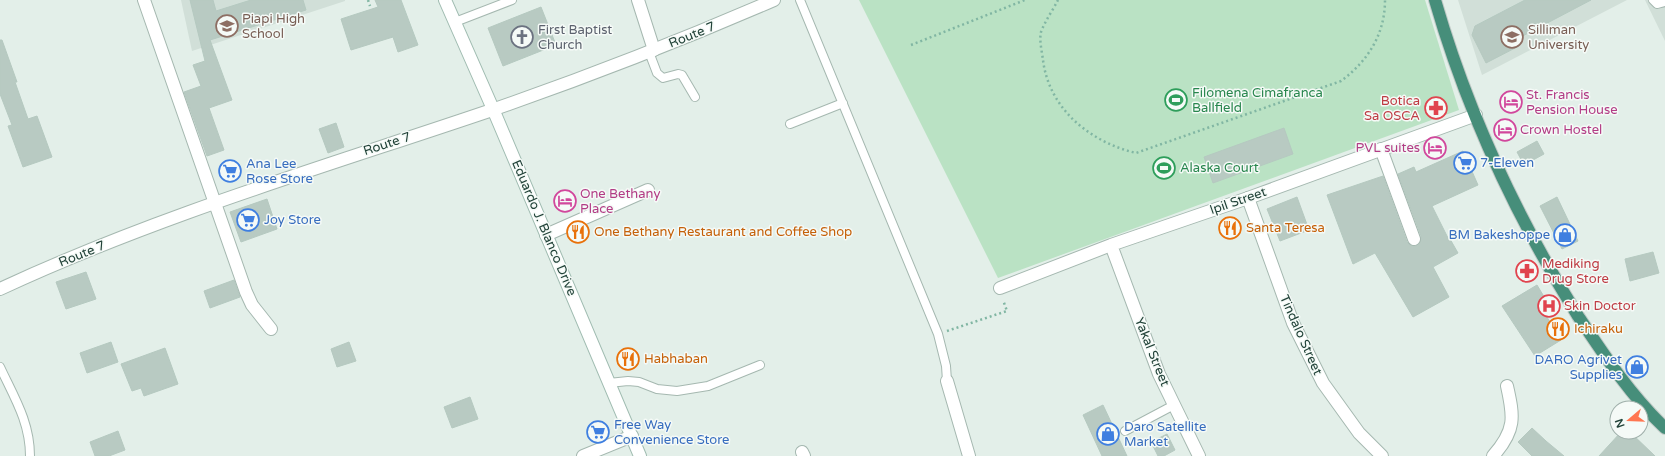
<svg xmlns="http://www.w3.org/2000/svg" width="1665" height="456" font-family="'Varela Round',sans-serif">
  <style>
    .built { fill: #d1dfd8 }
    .green { fill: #bae2c4 }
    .building { fill: #b8cac2; stroke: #b5c9c0 }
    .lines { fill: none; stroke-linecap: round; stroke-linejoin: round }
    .service-casing { stroke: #a5b8b0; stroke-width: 10 }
    .minor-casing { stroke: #a5b8b0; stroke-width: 14 }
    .tertiary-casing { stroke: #a5b8b0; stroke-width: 14 }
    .secondary-casing { stroke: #a0bcb1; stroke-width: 14 }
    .trunk-casing { stroke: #c1cac7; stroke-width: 14 }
    .path { stroke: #81b6a3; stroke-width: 2.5; stroke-dasharray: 2 3; stroke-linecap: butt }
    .service { stroke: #fff; stroke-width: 8 }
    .minor { stroke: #fff; stroke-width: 12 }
    .tertiary { stroke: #fff; stroke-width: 12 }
    .secondary { stroke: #fff; stroke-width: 12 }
    .trunk { stroke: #468e7a; stroke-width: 12 }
    .labels { text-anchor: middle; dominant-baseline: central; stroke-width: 3; stroke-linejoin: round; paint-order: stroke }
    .education-label { font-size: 13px; fill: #785e54; stroke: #f5faf7; text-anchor: start }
    .worship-label { font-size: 13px; fill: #5b616d; stroke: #f5faf7; text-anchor: start }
    .street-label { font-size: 13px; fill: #214238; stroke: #f5faf7 }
    .leisure-label { font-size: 13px; fill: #27864d; stroke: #f5faf7; text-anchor: start }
    .hotel-label { font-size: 13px; fill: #b23c85; stroke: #f5faf7; text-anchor: start }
    .health-label { font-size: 13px; fill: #be3a42; stroke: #f5faf7; text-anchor: start }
    .shop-label { font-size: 13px; fill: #366cbe; stroke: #f5faf7; text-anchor: start }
    .food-label { font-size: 13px; fill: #c56008; stroke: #f5faf7; text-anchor: start }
  </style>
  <rect width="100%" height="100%" fill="#e3efe9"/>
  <path class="built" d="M181,0H345V1L192,51Z
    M1458,0H1627L1482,75Z
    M1645,0H1665V41Z"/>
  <path class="green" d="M859,0H1425L1459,110L998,278Z"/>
  <path class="building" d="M190,0H213L216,11L251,0H303L306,10L210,40L232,100L209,108L224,150L207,156L184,92L201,86L193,65L205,61Z
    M375,0H401L418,45L398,52L393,37L351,50L341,19L378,7Z
    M1525,0H1591L1515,40L1517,47L1486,63L1472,35L1475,26Z
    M541,7L556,45L503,66L488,28Z
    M0,40H2L17,82H15L28,119L37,116L52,157L23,167L8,126L12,125L0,94Z
    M336,123L344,147L328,153L319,129Z
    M1284,128L1293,154L1213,183L1204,157Z
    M1537,141L1544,154L1524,165L1517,152Z
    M1463,151L1478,185L1432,206L1449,240L1450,239L1458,253L1433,267L1449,297L1413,317L1375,253L1353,264L1327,195L1383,176L1407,242L1410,245L1416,246L1420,243L1421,236L1398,174L1414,167L1416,172Z
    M1297,197L1309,230L1280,241L1267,209Z
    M1557,197L1578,241L1562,249L1540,206Z
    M267,199L277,229L241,242L230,212Z
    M1653,252L1659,273L1630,281L1625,259Z
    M86,272L96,299L66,309L56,282Z
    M234,280L240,297L210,308L204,291Z
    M1537,285L1549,305L1542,309L1561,340L1535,356L1502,306Z
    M111,342L118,362L87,373L80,353Z
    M349,342L356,361L337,367L331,349Z
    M165,348L178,384L144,396L141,388L132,391L121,364Z
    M470,397L478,419L452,428L444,407Z
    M1103,405L1127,456H1102L1083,415Z
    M1532,428L1546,441L1564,456H1532L1518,442Z
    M118,431L125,450L109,456H95L90,442Z
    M1621,432H1630L1655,456H1599Z
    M1167,434L1175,450L1164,456H1158L1151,442Z"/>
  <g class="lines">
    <g class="service-casing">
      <path id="service" d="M800,0L938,334L946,366L947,381
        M1653,0L1657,4L1665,2
        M455,22L512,0
        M649,52L657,73L663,78L678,74L682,75L695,97
        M790,124L843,103
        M0,367C14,397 30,422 30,456
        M609,383L628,381L639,382L657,389L677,391L708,386L760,365
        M1125,431L1174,405"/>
    </g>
    <g class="minor-casing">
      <path id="minor" d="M144,0L246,292L252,305L271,329
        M638,0L654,50
        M1381,149L1414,239
        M546,235L648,190
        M1111,245L1159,374L1199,456
        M1000,288L1111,245L1248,198
        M947,381L969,456
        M802,452L804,456
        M583,456L632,436
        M1493,456C1516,430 1514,417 1507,386"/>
    </g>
    <g class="tertiary-casing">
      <path id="tertiary" d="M0,289C159,215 327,166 492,110C587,77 682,40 774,0
        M1382,456L1359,433L1323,383L1293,323L1248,198L1476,115"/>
    </g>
    <g class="secondary-casing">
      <path id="secondary" d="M445,0L493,109L640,456"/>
    </g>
    <g class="trunk-casing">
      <path id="trunk" d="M1435,0C1467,111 1517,218 1578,316C1604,355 1631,396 1665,428"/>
    </g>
    <path class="path" d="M368,0L370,6
      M1058,0C1053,10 1045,21 1041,32C1039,40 1042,52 1043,60C1049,109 1090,142 1136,153L1341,81C1368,61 1385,34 1385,0
      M911,45L1025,0
      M947,331L1007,311L1003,300"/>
    <use href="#service" class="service"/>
    <use href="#minor" class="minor"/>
    <use href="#tertiary" class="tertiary"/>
    <use href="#secondary" class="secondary"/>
    <use href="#trunk" class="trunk"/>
  </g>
  <defs>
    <g id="school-ring" transform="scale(1.15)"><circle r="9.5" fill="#f5faf7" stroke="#8d6e63" stroke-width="1.5"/><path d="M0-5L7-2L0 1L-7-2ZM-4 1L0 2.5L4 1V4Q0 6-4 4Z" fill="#8d6e63"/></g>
    <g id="church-ring" transform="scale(1.15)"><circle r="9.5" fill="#f5faf7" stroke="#6b7280" stroke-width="1.5"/><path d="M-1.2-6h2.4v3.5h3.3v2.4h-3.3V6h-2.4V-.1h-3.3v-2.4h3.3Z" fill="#6b7280"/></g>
    <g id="university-ring" transform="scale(1.15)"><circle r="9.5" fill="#f5faf7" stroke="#8d6e63" stroke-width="1.5"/><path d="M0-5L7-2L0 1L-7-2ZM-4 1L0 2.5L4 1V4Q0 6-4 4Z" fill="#8d6e63"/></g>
    <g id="stadium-ring" transform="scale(1.15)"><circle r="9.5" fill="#f5faf7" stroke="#2e9e5b" stroke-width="1.5"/><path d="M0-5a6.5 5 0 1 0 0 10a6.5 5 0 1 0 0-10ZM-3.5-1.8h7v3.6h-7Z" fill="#2e9e5b"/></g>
    <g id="hotel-ring" transform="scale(1.15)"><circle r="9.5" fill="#f5faf7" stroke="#d1479c" stroke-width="1.5"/><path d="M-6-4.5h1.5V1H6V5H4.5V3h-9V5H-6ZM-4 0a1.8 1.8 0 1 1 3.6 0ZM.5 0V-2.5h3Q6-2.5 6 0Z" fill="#d1479c"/></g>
    <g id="pharmacy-ring" transform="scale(1.15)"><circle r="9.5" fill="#f5faf7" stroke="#e0444e" stroke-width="1.5"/><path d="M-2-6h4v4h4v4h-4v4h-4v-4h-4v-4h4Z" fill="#e0444e"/></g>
    <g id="supermarket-ring" transform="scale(1.15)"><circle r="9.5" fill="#f5faf7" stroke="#3f7fe0" stroke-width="1.5"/><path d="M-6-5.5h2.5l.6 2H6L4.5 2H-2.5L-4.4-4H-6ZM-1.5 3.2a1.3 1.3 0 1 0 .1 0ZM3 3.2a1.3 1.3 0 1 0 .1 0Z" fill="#3f7fe0"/></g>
    <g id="restaurant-ring" transform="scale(1.15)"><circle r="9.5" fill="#f5faf7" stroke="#e8710a" stroke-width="1.5"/><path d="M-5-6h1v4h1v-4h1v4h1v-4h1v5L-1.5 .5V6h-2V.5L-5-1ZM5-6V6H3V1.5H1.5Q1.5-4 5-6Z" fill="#e8710a"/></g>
    <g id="shop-ring" transform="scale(1.15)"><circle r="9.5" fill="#f5faf7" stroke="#3f7fe0" stroke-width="1.5"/><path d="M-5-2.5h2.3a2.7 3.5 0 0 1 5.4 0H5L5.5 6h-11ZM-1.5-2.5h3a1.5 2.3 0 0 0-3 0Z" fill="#3f7fe0"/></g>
    <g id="hospital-ring" transform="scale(1.15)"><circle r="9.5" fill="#f5faf7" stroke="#e0444e" stroke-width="1.5"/><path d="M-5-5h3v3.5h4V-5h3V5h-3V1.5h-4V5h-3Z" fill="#e0444e"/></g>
  </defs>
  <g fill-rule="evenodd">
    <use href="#school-ring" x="227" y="26"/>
    <use href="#church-ring" x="522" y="37"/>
    <use href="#university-ring" x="1512" y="37"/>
    <use href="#stadium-ring" x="1176" y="100"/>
    <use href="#hotel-ring" x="1511" y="102"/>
    <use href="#pharmacy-ring" x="1436" y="108"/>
    <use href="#hotel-ring" x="1505" y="130"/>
    <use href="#hotel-ring" x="1435" y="148"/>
    <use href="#supermarket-ring" x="1465" y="163"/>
    <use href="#stadium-ring" x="1164" y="168"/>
    <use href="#supermarket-ring" x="230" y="171"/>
    <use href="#hotel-ring" x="565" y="201"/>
    <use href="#supermarket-ring" x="248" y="220"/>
    <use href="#restaurant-ring" x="1230" y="228"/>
    <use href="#restaurant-ring" x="578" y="232"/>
    <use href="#shop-ring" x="1565" y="235"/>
    <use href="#pharmacy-ring" x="1527" y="271"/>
    <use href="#hospital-ring" x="1549" y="306"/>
    <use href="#restaurant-ring" x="1558" y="329"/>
    <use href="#restaurant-ring" x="628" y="359"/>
    <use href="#shop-ring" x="1637" y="367"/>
    <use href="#supermarket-ring" x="598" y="432"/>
    <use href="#shop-ring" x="1108" y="434"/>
  </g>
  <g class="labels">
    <g class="education-label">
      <text x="242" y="19">Piapi High<tspan x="242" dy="15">School</tspan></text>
      <text x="1528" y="30">Silliman<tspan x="1528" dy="15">University</tspan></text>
    </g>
    <g class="worship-label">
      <text x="538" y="30">First Baptist<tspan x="538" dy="15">Church</tspan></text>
    </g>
    <g class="street-label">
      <text transform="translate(692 35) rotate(-22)">Route 7</text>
      <text transform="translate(387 144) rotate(-18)">Route 7</text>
      <text transform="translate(1238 201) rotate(-19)">Ipil Street</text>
      <text transform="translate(544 228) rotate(67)">Eduardo J. Blanco Drive</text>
      <text transform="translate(82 254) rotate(-22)">Route 7</text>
      <text transform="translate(1301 335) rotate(66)">Tindalo Street</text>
      <text transform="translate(1152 352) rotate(68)">Yakal Street</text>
    </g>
    <g class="leisure-label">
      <text x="1192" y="93">Filomena Cimafranca<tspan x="1192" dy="15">Ballfield</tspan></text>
      <text x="1180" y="168">Alaska Court</text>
    </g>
    <g class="hotel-label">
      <text x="1526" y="95">St. Francis<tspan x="1526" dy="15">Pension House</tspan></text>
      <text x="1520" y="130">Crown Hostel</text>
      <text x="1420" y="148" text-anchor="end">PVL suites</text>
      <text x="580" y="194">One Bethany<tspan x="580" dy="15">Place</tspan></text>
    </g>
    <g class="health-label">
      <text x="1420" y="101" text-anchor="end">Botica<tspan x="1420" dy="15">Sa OSCA</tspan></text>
      <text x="1542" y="264">Mediking<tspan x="1542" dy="15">Drug Store</tspan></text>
      <text x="1564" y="306">Skin Doctor</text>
    </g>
    <g class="shop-label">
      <text x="1480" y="163">7-Eleven</text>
      <text x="246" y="164">Ana Lee<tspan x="246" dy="15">Rose Store</tspan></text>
      <text x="264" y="220">Joy Store</text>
      <text x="1550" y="235" text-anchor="end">BM Bakeshoppe</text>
      <text x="1622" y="360" text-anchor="end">DARO Agrivet<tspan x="1622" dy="15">Supplies</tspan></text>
      <text x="614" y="425">Free Way<tspan x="614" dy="15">Convenience Store</tspan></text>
      <text x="1124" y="427">Daro Satellite<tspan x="1124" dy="15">Market</tspan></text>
    </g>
    <g class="food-label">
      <text x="1246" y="228">Santa Teresa</text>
      <text x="594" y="232">One Bethany Restaurant and Coffee Shop</text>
      <text x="1574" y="329">Ichiraku</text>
      <text x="644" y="359">Habhaban</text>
    </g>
  </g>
  <g transform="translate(1629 420) rotate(251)"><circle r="19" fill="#f5faf7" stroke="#a0b0ab"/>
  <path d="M0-3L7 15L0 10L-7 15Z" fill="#ff7651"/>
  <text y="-6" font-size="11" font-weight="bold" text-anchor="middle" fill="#214238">N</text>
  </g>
</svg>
